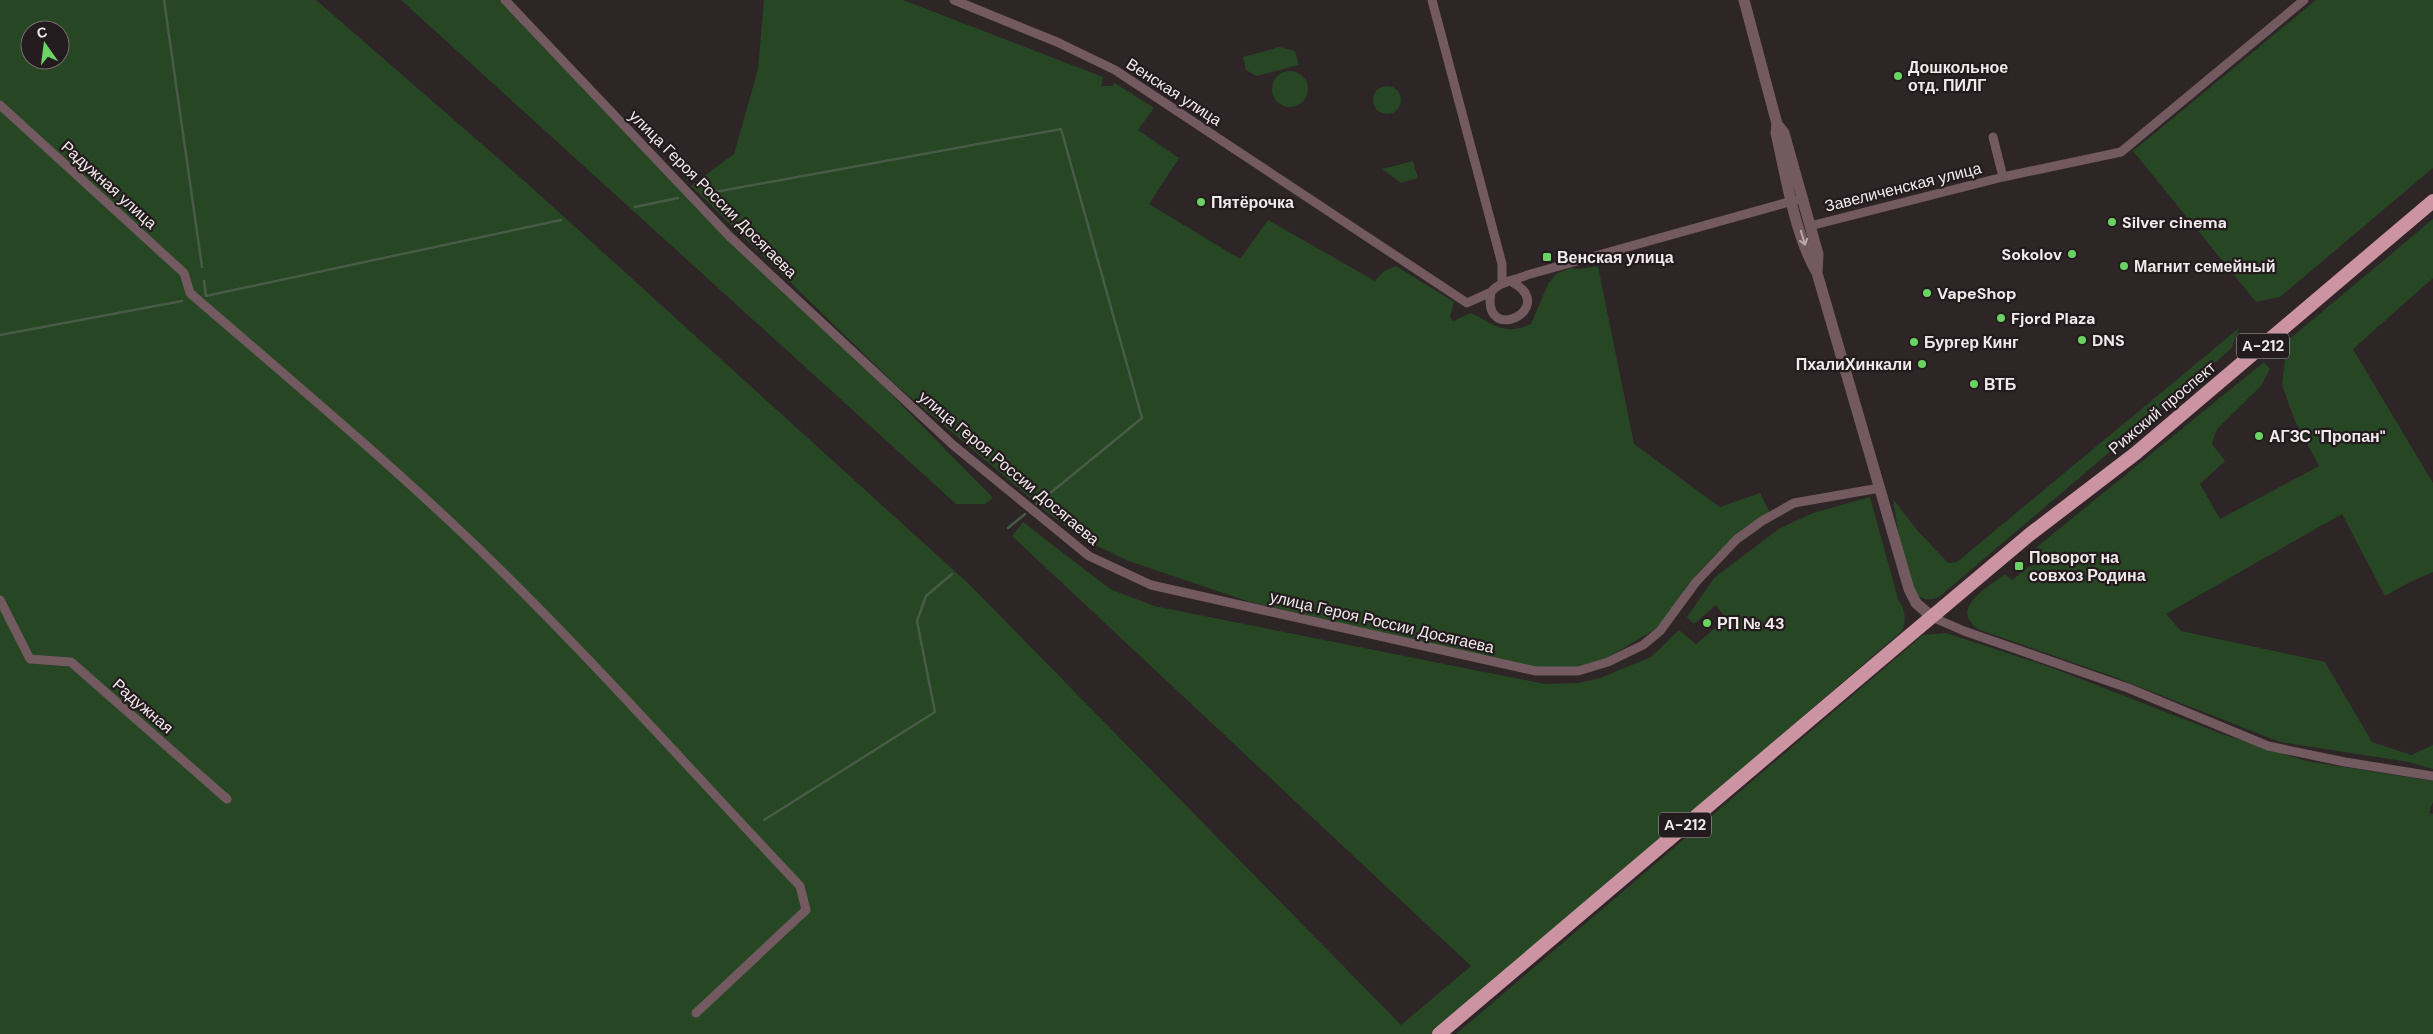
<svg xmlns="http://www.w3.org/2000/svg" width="2433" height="1034" font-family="'DM Sans',sans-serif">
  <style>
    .green { fill: #264624; fill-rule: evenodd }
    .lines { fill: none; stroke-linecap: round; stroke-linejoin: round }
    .stream { stroke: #485b46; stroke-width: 2.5 }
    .minor { stroke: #725a60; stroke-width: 9 }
    .tertiary { stroke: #725a60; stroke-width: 11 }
    .trunk { stroke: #cc94a3; stroke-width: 14 }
    .oneway { stroke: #b7a9ac }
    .poi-dot { fill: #6ad364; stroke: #241b1e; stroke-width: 2 }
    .labels { text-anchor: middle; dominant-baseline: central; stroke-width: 4.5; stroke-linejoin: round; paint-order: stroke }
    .shield { fill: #241b1e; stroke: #b3acae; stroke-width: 1 }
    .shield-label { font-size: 15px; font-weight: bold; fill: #f0eaeb }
    .poi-label { font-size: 16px; font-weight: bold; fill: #f0eaeb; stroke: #241b1e; text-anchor: start }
    .street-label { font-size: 16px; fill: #f0eaeb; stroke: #241b1e }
  </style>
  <rect width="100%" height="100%" fill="#2e2527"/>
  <path class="green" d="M0,0H316L530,186L970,585L1401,1025L1471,966L1012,536L1023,522L1110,589L1154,606L1545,684L1579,683L1600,678L1651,657L1679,630L1696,644L1726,619L1716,605L1694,624L1687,617L1715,577L1780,528L1813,513L1870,497L1898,599C1905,610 1907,619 1902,631L1490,986L1432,1034H0ZM30,30H60V60H30Z
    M401,0H505L993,498L985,504H956Z
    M764,0H903L1103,77L1101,86H1112L1115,83L1154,108L1138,130L1179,158L1149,204L1240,259L1268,220L1375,281L1384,271L1396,266L1454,302L1450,317L1453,321L1471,313C1494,325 1505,336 1531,324L1548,284L1556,274L1570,268L1580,269L1598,266L1634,444L1720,507L1760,493L1770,513L1741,530L1709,561L1688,584L1674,608L1657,628L1607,658L1576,667H1536L1381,634L1247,601L1126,560L1085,540L1048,513L897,386L691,186L734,154L758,69Z
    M2316,0H2433V168L2280,297L2256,302L2133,151Z
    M1279,47L1295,51L1299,65L1256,76L1246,70L1243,57Z
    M1272 89a18 18 0 1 1 36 0a18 18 0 1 1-36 0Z
    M1373 100a14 14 0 1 1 28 0a14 14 0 1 1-28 0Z
    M1413,161L1418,178L1401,183L1382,169Z
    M2433,219V278L2353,349L2433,483V572L2410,582L2385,596L2342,514L2166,614L2181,631L2325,662L2372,742L2411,755L2433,745V769L2409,762L2280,742L2109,675L1980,630C1946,610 1989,586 2005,574L2012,580L2035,562L2027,555L2264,362L2270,369L2261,386L2217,429L2212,444L2225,461L2200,484L2220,519L2319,466L2295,421L2282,385L2287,341Z
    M2239,328L2231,349L1939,597C1929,601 1924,600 1914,594L1901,551L1893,499L1917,530L1948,563L1957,562Z
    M1946,633L2050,667L2222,734L2306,761L2433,781V802L2429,813L2433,814V1034H1456L1923,635Z"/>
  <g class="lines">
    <path class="stream" d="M164,0L202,267
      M704,194L1061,129L1142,418L1037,504
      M635,207L678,198
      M204,281L206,296L561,220
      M0,335L182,301
      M1008,528L1025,514
      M764,820L935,712L917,621L926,596L952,574"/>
    <path class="minor" d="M505,0L729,236L953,445L1089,556L1151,585L1536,671H1578L1608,662L1643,645L1660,631L1696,582L1737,539L1762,521L1794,503L1880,488
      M954,0L1057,42L1115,70L1467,303L1491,292
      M1432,0L1502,264V283
      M0,105L184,273L190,293C286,376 383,457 475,545C588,654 692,772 800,886L806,910L696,1013
      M1993,137L2003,177
      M1810,226L2003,177L2121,152L2304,0
      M1512,282C1560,308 1481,347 1491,292C1500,281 1514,281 1527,275L1796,200
      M0,600L30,659L71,662L227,799
      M1932,617L1964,631L2128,688L2268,746L2345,762L2433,776"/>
    <path class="tertiary" d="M1744,0L1777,124L1784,133L1818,254L1817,273
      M1777,124L1776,133C1786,177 1795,235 1817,273L1909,589L1916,603L1932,617"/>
    <path class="trunk" d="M1439,1034L1903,641L2029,535L2136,453L2433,201"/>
  </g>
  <defs><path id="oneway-shaft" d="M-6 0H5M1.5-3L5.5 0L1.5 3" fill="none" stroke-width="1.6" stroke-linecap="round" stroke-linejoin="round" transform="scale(1.25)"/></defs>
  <use class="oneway" href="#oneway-shaft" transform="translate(1803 238) rotate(73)"/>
  <g class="poi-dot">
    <circle cx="1898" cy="76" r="5"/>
    <circle cx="1201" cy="202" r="5"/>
    <circle cx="2112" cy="222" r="5"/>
    <circle cx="2072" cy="254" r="5"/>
    <rect x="1542" y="252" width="10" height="10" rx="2.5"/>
    <circle cx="2124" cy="266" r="5"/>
    <circle cx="1927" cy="293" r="5"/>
    <circle cx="2001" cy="318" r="5"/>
    <circle cx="2082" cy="340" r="5"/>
    <circle cx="1914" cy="342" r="5"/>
    <circle cx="1922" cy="364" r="5"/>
    <circle cx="1974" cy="384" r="5"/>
    <circle cx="2259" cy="436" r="5"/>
    <rect x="2014" y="561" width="10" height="10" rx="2.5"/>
    <circle cx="1707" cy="623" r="5"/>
  </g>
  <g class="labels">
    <g class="shield">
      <rect x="2237" y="333.5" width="52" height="25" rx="4"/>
      <rect x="1659" y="812.5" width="52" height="25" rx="4"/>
    </g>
    <g class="shield-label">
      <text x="2263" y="346">А-212</text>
      <text x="1685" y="825">А-212</text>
    </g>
    <g class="poi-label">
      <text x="1908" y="67">Дошкольное<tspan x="1908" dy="18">отд. ПИЛГ</tspan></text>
      <text x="1211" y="202">Пятёрочка</text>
      <text x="2122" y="222">Silver cinema</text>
      <text x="2062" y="254" text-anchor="end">Sokolov</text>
      <text x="1557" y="257">Венская улица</text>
      <text x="2134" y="266">Магнит семейный</text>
      <text x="1937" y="293">VapeShop</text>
      <text x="2011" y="318">Fjord Plaza</text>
      <text x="2092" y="340">DNS</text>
      <text x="1924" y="342">Бургер Кинг</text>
      <text x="1912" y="364" text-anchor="end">ПхалиХинкали</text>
      <text x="1984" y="384">ВТБ</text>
      <text x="2269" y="436">АГЗС "Пропан"</text>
      <text x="2029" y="557">Поворот на<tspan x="2029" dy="18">совхоз Родина</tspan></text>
      <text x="1717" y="623">РП № 43</text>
    </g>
    <g class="street-label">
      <text transform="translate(1174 92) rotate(33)">Венская улица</text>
      <text transform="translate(109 185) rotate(42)">Радужная улица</text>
      <text transform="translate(1903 187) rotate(-14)">Завеличенская улица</text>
      <text transform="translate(713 194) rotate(45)">улица Героя России Досягаева</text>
      <text transform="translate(2162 408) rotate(-40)">Рижский проспект</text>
      <text transform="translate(1009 468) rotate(40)">улица Героя России Досягаева</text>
      <text transform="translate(1382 622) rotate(13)">улица Героя России Досягаева</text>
      <text transform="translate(143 706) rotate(41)">Радужная</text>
    </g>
  </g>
  <g transform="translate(45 45) rotate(346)"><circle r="24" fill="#241b1e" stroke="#766e70"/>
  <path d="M0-4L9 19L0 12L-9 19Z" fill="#6ad364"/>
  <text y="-8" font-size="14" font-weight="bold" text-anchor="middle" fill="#f0eaeb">С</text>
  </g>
</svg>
